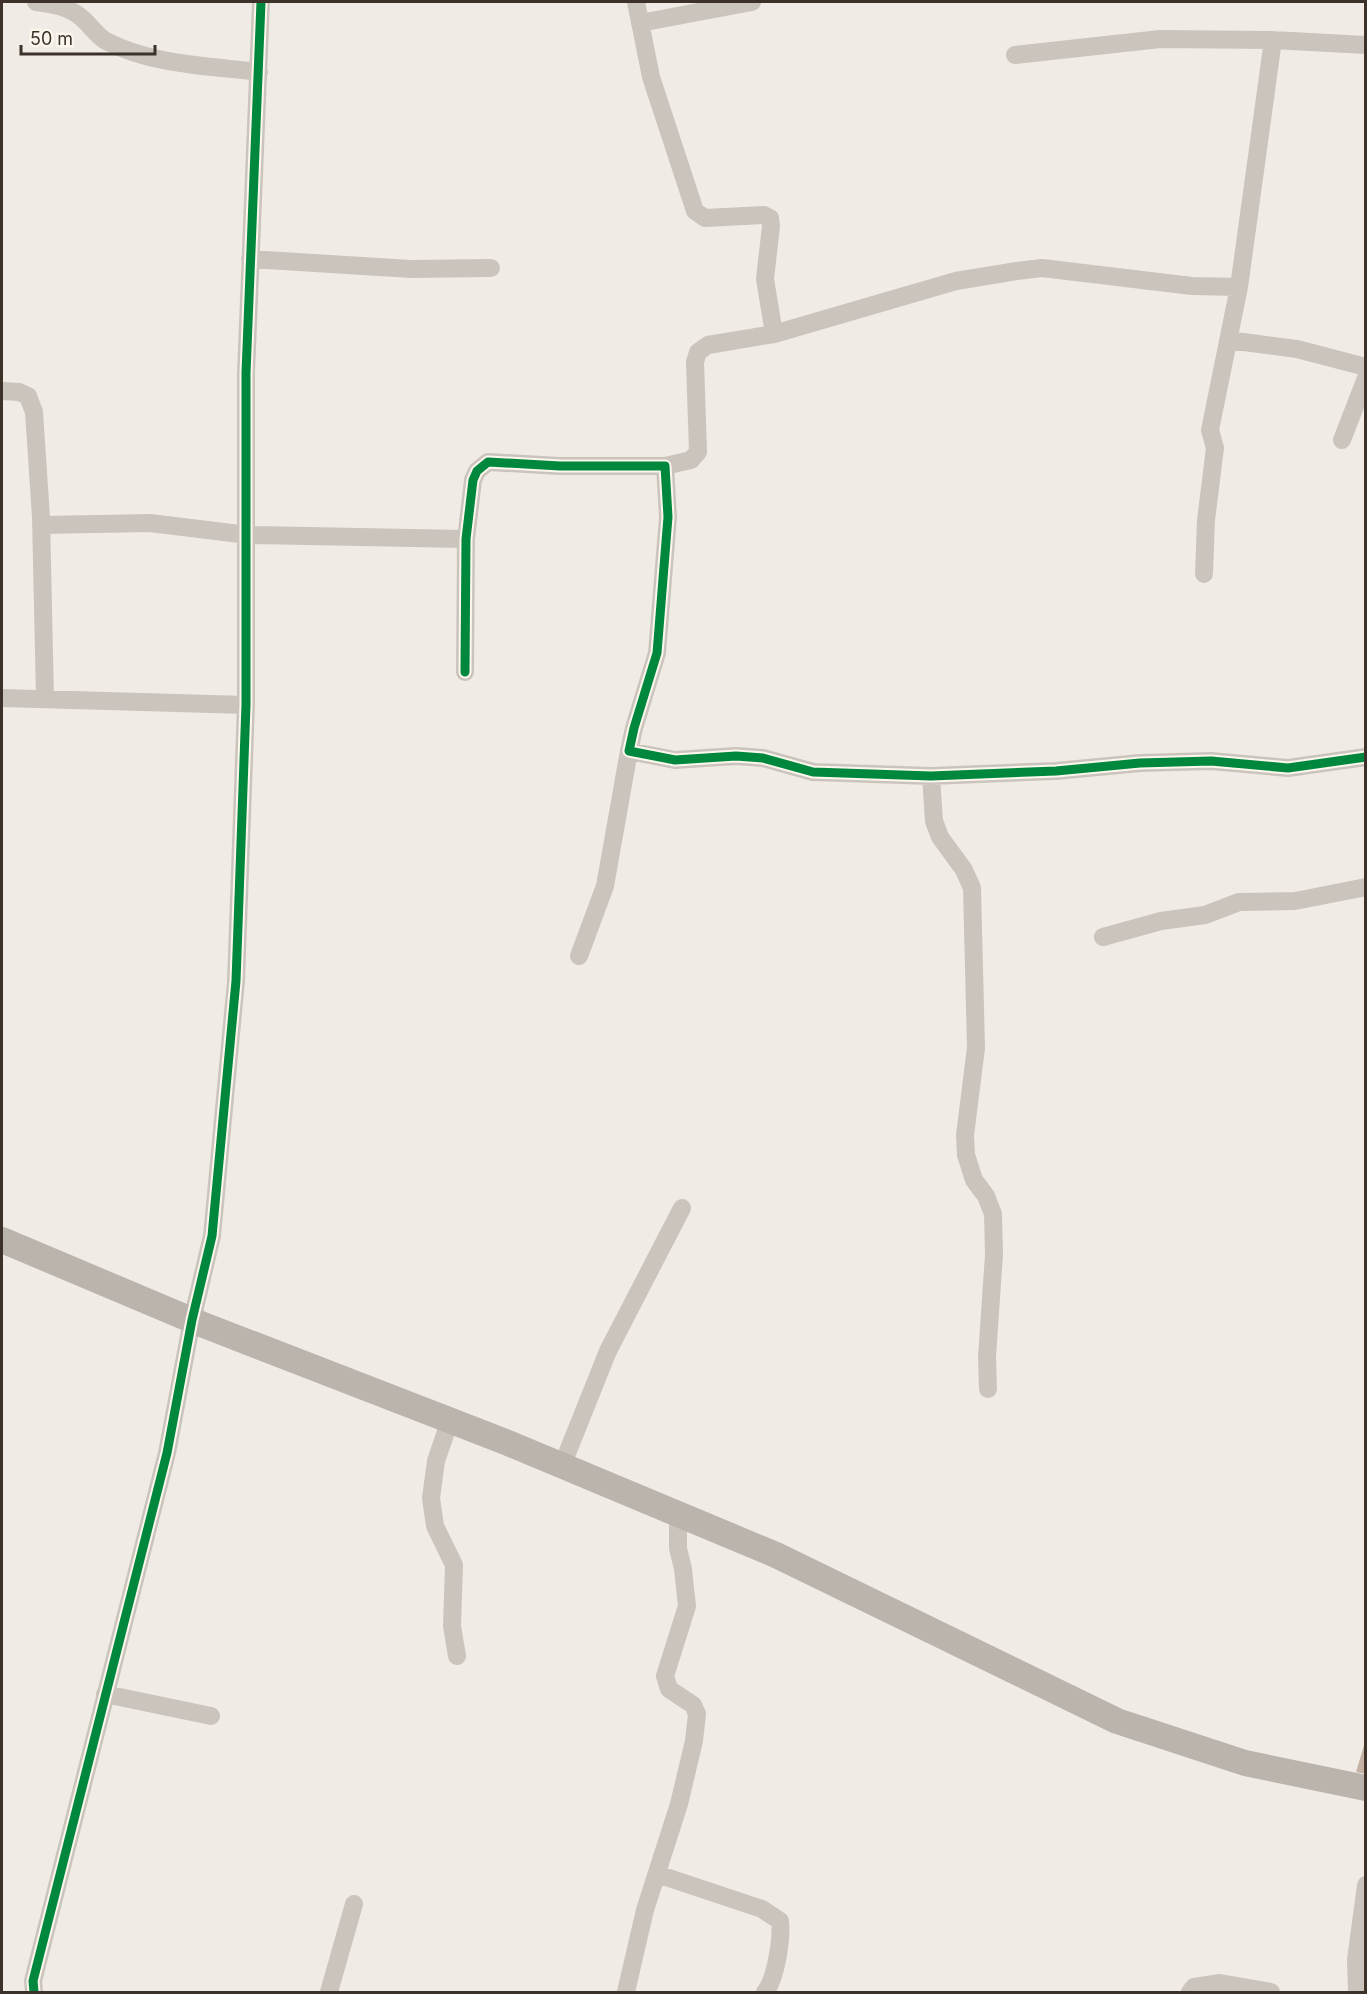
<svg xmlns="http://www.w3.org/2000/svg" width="1367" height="1994" font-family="Inter,sans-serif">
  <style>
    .building { fill: #c5b2a5 }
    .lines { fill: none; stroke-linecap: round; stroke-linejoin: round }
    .minor { stroke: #cac4bd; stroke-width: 18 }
    .secondary { stroke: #bab4ad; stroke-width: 26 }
    .cycleway-casing { stroke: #fcf7ed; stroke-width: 13 }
    .cycleway { stroke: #00873e; stroke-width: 9 }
  </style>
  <rect width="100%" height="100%" fill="#f0ece5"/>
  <path class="building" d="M1365,1742H1366V1774L1356,1772Z"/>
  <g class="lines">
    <path class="minor" d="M36,2C53,4 70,7 83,19C91,26 97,36 106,41C152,65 209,66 259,72
      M636,2L651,77L695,211L705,218L764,215L770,218L771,226L765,279L774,334
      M640,23L752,2
      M1015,55L1160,39L1273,40L1366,45
      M250,259L411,269L491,268
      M1228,340L1297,349L1366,367
      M2,391L19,392L28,396L34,412L41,517L45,699
      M1342,440L1366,378
      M665,466L691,460L698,452L695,362L698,352L708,345L774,334L956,281L1017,271L1042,268L1192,286L1239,287
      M42,525L150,523L248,535L466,539
      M1204,574L1206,520L1215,448L1210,430L1239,287L1273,40
      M465,672L466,539L473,480L477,471L488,462L560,466H665L668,517L657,653L634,728L629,751L675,760L736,756L763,758L813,772L931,776L1056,771L1140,763L1211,761L1288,768L1366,757
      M2,698L246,705
      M931,776L934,821L940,837L964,870L972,888L976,1048L965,1135L966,1155L974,1180L986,1196L993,1214L994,1254L987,1357L988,1389
      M1103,937L1161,921L1205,915L1239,902L1295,901L1366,887
      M579,956L605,886L629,751
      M450,1420L436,1461L431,1498L435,1526L454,1565L452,1626L457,1656
      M562,1466L608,1351L682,1208
      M105,1694L211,1716
      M657,1874L762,1909L780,1921C782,1938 776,1979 765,1992
      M34,1992L33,1981L167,1453L192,1320L212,1236L236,981L246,705V373L261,2
      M329,1992L354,1904
      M626,1992L645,1910L679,1804L694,1741L697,1714L693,1705L669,1689L665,1676L687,1606L683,1569L678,1548V1517
      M1190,1992L1194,1987L1220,1983L1271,1992
      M1357,1992L1356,1960L1366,1885"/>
    <path class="secondary" d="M2,1240L201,1324L508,1443L776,1555L1117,1721L1245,1763L1366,1788"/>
    <g class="cycleway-casing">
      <path id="cycleway" d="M465,672L466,539L473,480L477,471L488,462L560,466H665L668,517L657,653L634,728L629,751L675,760L736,756L763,758L813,772L931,776L1056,771L1140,763L1211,761L1288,768L1366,757
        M34,1992L33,1981L167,1453L192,1320L212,1236L236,981L246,705V373L261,2"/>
    </g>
    <use href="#cycleway" class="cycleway"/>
  </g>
  <rect width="1367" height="1994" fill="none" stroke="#3c322a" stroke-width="6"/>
  <path d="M21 45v9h134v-9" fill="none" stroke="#3c322a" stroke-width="3"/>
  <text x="30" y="45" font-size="18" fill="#3c322a" stroke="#fcf7ed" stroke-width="4.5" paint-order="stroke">50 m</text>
</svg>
